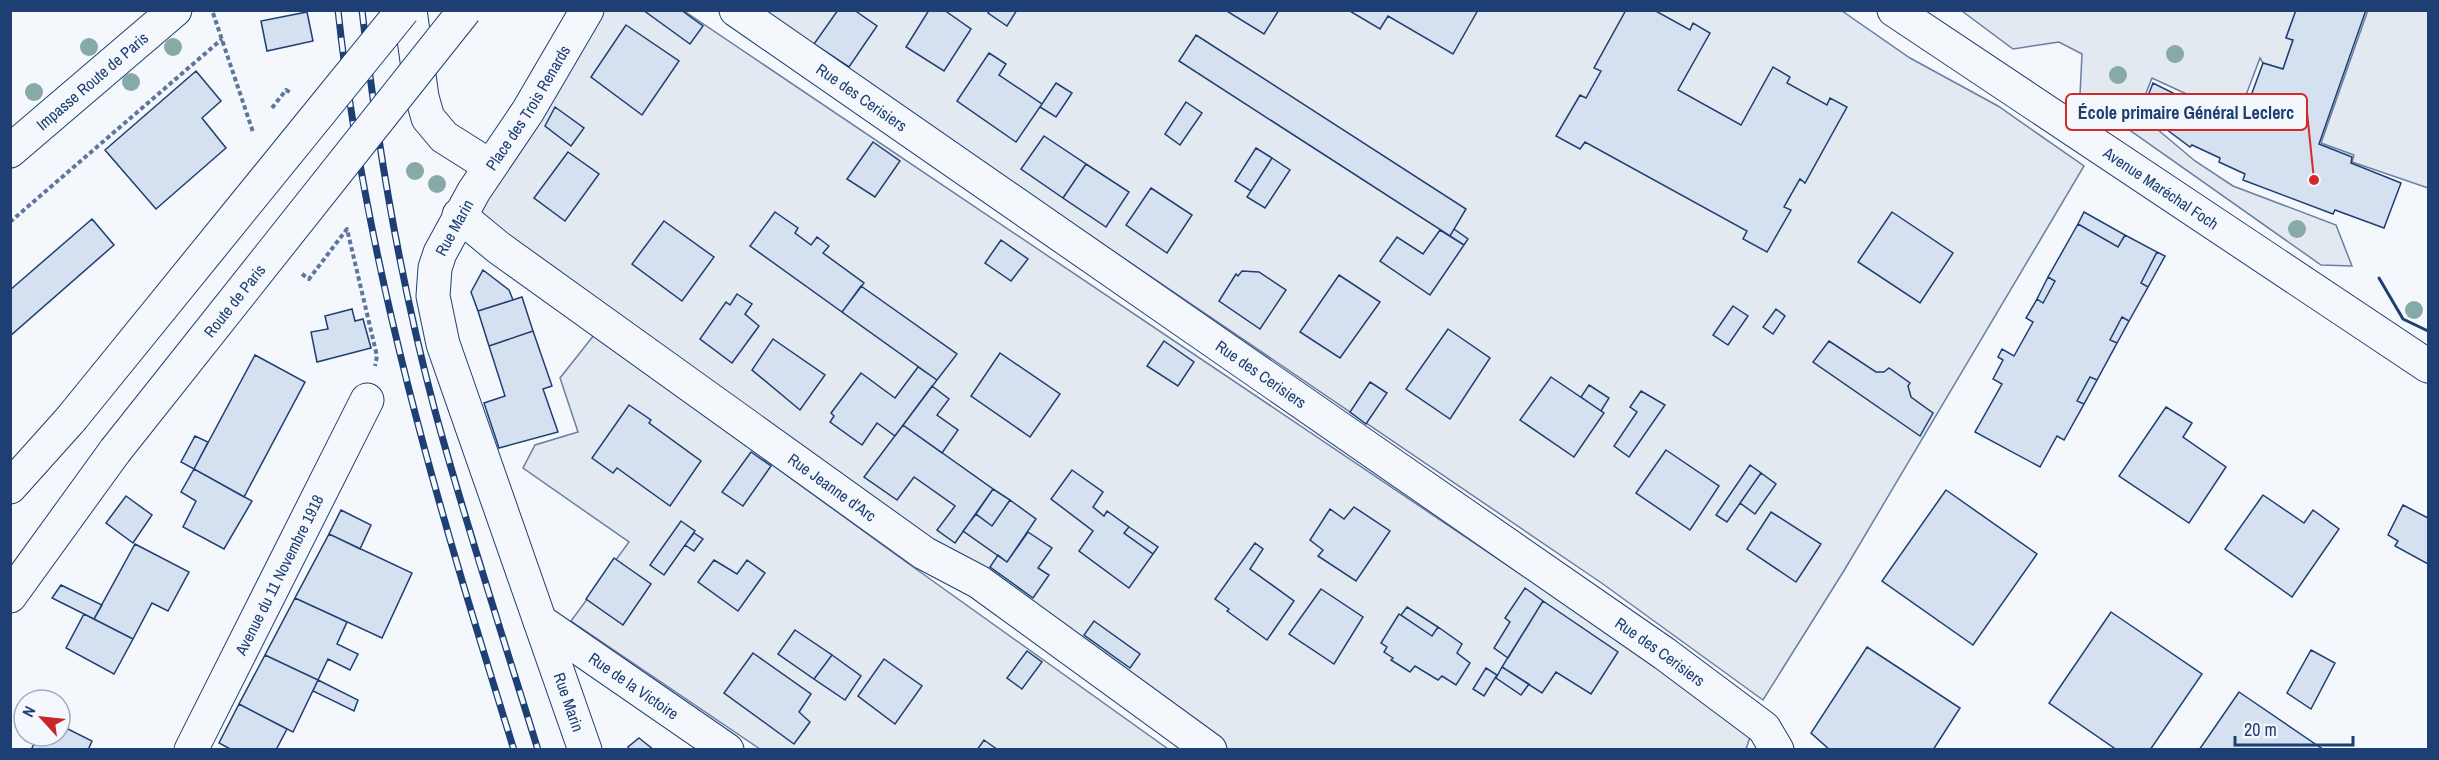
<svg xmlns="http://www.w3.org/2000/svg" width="2439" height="760" font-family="'Archivo Narrow',sans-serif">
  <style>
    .green { fill: #e3e9f0; stroke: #687fa3; stroke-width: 1.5 }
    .building { fill: #d5e0f0; stroke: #1d3f73; stroke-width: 1.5 }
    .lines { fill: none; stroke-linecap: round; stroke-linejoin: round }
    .minor-casing { stroke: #1d3f73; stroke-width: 35 }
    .secondary-casing { stroke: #1d3f73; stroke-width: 35 }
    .primary-casing { stroke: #1d3f73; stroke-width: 35 }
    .path { stroke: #5e769c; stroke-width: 4; stroke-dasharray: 4.5 3; stroke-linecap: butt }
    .minor { stroke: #f4f7fb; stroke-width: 33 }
    .secondary { stroke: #f4f7fb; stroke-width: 33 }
    .primary { stroke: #f4f7fb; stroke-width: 33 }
    .rail-casing { stroke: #1d3f73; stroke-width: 7 }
    .rail { stroke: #f4f7fb; stroke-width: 4.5; stroke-dasharray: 14; stroke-linecap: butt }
    .primary-bridge-casing { stroke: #1d3f73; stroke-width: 35; stroke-linecap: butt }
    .primary-bridge { stroke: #f4f7fb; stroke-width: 33 }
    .wall { stroke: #1d3f73; stroke-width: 3 }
    .tree { fill: #86aba6 }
    .labels { text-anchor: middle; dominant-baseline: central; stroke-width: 4.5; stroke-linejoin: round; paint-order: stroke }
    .street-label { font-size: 16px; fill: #1d3f73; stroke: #f4f7fb }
    .leader { fill: none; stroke: #d62828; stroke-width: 2 }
    .callout-dot { fill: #d62828; stroke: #f4f7fb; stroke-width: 2 }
    .callout { fill: #f4f7fb; stroke: #d62828; stroke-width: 2 }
    .callout-label { font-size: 18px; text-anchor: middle; font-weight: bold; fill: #1d3f73 }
  </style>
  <rect width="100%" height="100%" fill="#f4f7fb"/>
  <path class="green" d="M2368,10L2428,11V188L2352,162L2354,155L2321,143Z
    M599,11H684L1620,641L1750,737L1746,749H1228L474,221Z
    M760,11H1842L1910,58L1998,106L2084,166L1845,569L1763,700L1603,584Z
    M1962,11H2296L2286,37L2293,40L2283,69L2263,63L2260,58L2240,111L2219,104L2212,111L2193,97L2152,78L2138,113L2195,161L2233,186L2336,225L2352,266L2321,265L2080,95L2082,54L2059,42L2013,49Z
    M594,335L895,554L1168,749H760L571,621L629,542L523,468L535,445L578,432L560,378Z"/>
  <path class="building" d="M643,10H681L703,26L690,44Z
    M838,10H854L877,26L849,67L814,44Z
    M929,10H944L971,29L944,71L906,47Z
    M990,10H1017L1007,26L988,13Z
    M1225,10H1279L1264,34Z
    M1348,10H1478L1453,54L1388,16L1380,29Z
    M1626,10H1654L1690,30L1693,23L1710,33L1678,90L1741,125L1773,67L1790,77L1787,83L1827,105L1830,98L1847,107L1805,183L1800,179L1784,207L1791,210L1767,252L1743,239L1747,231L1585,142L1580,149L1556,136L1580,95L1586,98L1601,71L1594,68Z
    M2296,10H2366L2319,144L2352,157L2351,163L2401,183L2384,228L2335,210L2333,214L2243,180L2245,174L2219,162L2220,158L2192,145L2190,147L2142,111L2153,83L2191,102L2213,117L2219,109L2263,126L2269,111L2248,104L2263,63L2283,69L2293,40L2286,38Z
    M307,12L313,41L267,51L261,21Z
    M626,25L679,61L642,115L591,77Z
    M1196,35L1466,209L1450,236L1179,61Z
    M989,53L1006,64L999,75L1042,104L1016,142L957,101Z
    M196,71L221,101L202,118L226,148L156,209L105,150Z
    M1056,83L1072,93L1056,117L1040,107Z
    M1186,102L1202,113L1180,145L1165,134Z
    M555,107L584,128L571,146L545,126Z
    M1044,136L1086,164L1063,198L1021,169Z
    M873,142L900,161L875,197L847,179Z
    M1256,148L1272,158L1251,191L1235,181Z
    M568,152L599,174L565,221L534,198Z
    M1272,158L1290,170L1265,208L1247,197Z
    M1086,164L1129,192L1106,227L1063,198Z
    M1151,188L1192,215L1167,253L1126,225Z
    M775,212L798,228L795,233L811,245L817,237L829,246L823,253L864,283L842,312L750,246Z
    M1892,212L1953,253L1920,303L1858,262Z
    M2084,212L2125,235L2118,247L2078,224Z
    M92,219L114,245L10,336V290Z
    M664,221L714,257L682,301L632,264Z
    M2078,224L2118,247L2125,235L2157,252L2141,283L2148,287L2129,321L2122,317L2110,340L2117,343L2097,380L2090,377L2077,401L2084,404L2064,440L2057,436L2040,467L1975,432L2002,384L1993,379L2003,360L1998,357L2002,349L2014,356L2033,322L2026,318L2037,299L2043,303L2055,281L2048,277Z
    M1454,229L1468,239L1464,245L1450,236Z
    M1440,230L1464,245L1430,295L1380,261L1397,237L1423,254Z
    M1001,240L1028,259L1011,281L985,263Z
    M2157,252L2165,256L2148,287L2141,283Z
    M483,270L509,290L513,300L478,311L471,292Z
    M1242,271L1259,272L1286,290L1260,329L1219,301L1236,274L1238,276Z
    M1339,275L1380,302L1340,358L1300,332Z
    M2048,277L2055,281L2043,303L2037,299Z
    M861,286L957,354L937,380L842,312Z
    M737,294L752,304L745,314L759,326L732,363L700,339L726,302L730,305Z
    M522,297L533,331L489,346L478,311Z
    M1733,306L1748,316L1728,345L1713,335Z
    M352,309L355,321L363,319L371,348L317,362L311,332L328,329L325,316Z
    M1776,309L1785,316L1773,334L1763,327Z
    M2122,317L2129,321L2117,343L2110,340Z
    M1448,329L1490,358L1450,419L1406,389Z
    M533,331L552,386L543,389L558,432L499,448L484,403L505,396L489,346Z
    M773,339L825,375L800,410L752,370Z
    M1164,341L1194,362L1178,386L1147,366Z
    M1829,341L1876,372H1884L1889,368L1910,383L1908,386L1911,397L1933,413L1920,436L1813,362Z
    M1000,353L1060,394L1030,437L971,396Z
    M255,355L305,382L244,497L194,469Z
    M918,367L937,380L895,436L877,423L862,445L830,422L834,416L831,413L861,373L895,398Z
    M1551,377L1604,413L1574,457L1520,420Z
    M2090,377L2097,380L2084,404L2077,401Z
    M1370,382L1387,393L1366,424L1350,412Z
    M1589,385L1609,398L1601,411L1581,397Z
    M932,386L949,399L937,415L958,430L942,453L903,425Z
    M1641,391L1665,405L1629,457L1614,446L1637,412L1630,407Z
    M629,405L651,420L649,423L701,461L670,506L617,468L613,473L592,458Z
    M2166,407L2192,423L2183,437L2226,467L2189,523L2119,476Z
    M903,425L993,489L955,543L937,530L955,506L914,477L897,500L864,477Z
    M195,436L208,442L194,469L181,462Z
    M1666,450L1719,486L1690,530L1636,493Z
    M751,452L771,466L743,506L722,492Z
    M1750,465L1761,473L1727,522L1716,515Z
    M194,469L252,501L224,549L183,527L196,501L181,492Z
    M1072,470L1103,492L1093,507L1104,516L1107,511L1129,527L1124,533L1153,554L1129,588L1079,551L1093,531L1051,499Z
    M1761,473L1776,484L1755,514L1740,503Z
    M993,489L1010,500L992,526L976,514Z
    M1946,490L2037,554L1973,645L1882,581Z
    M2263,495L2304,523L2313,510L2339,529L2292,597L2225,549Z
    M126,496L152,515L133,543L106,523Z
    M1010,500L1036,519L1007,562L963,531L976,514L992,526Z
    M2403,505L2428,518V564L2395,546L2398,541L2388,535Z
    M1354,507L1390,531L1356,581L1318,556L1323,550L1310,540L1330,509L1344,519Z
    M341,510L371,525L360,549L329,534Z
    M1771,512L1821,544L1796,582L1747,549Z
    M681,521L695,531L664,575L650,565Z
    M1129,527L1158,547L1153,554L1124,533Z
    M1028,532L1052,548L1038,568L1049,575L1033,598L990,567L998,555L1007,562Z
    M694,533L703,539L694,551L685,545Z
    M329,534L412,573L382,638L295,598Z
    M1255,543L1263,549L1250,569L1294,601L1267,640L1227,611L1229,609L1215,599Z
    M135,544L189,572L168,611L152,603L133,639L94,619Z
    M614,558L651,584L623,625L586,599Z
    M714,560L737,574L747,560L765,573L738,611L698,582Z
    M61,585L102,605L94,619L52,598Z
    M1525,588L1543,601L1508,658L1494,648L1510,622L1505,618Z
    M1321,589L1363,617L1334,664L1289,634Z
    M295,598L347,622L337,644L358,654L350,670L328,659L318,680L265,655Z
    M1543,601L1618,652L1591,694L1556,672L1542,693L1502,667Z
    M1407,607L1438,627L1432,636L1401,615Z
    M2111,612L2202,674L2150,750H2117L2049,703Z
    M84,614L133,639L114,674L66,648Z
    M1399,614L1432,636L1438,627L1462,644L1457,653L1470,663L1456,685L1442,676L1438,680L1415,666L1410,672L1391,660L1393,658L1384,652L1387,647L1381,643Z
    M1094,621L1140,654L1130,668L1084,635Z
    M795,630L832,655L814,679L778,654Z
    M1867,647L1960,708L1933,750H1830L1811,733Z
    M2311,650L2335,663L2311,709L2287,693Z
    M1027,651L1042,662L1022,689L1007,678Z
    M753,653L811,694L799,712L810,722L794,744L724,693Z
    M265,655L318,680L293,732L239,704Z
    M832,655L861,676L845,700L814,679Z
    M884,659L922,686L895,724L858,696Z
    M1502,667L1529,684L1521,695L1496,678Z
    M1486,668L1497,675L1484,696L1473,689Z
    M318,680L358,700L354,711L313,691Z
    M2239,692L2324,750H2199Z
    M239,704L287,729L277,748L281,750H232L219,743Z
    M60,725L92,741L88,750H31L38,736H60Z
    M639,738L654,750H630L628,747Z
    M984,740L998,750H977Z"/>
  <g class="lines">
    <g class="minor-casing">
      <g id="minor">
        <path d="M410,10L422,97L428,118L444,137L490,166"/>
        <path id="s1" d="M736,10L1665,654L1764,728L1777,750"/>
        <path id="s2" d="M10,151L175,10"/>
        <path id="s3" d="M459,215L499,248L924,553L979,582L1210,750"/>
        <path id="s4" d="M540,621L727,750"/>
        <path id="s5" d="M191,750L367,400"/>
        <path id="s6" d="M585,750L443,344L433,296L435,268L440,253L474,191L528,111L587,10"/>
      </g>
    </g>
    <g class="secondary-casing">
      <g id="secondary">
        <path id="s7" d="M1894,10L2428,366"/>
      </g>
    </g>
    <g class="primary-casing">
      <path id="primary" d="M10,487L71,419
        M10,596L115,451"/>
    </g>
    <path class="path" d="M213,13L253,132
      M272,108L286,90L291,93
      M10,222L222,39
      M302,274L309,279L347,229L377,356L375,366"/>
    <use href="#minor" class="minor"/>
    <use href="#secondary" class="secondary"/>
    <use href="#primary" class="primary"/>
    <g class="rail-casing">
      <path id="rail" d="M338,10C365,264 438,507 514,750
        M362,10C377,145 400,280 435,411C466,525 503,637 538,750"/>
    </g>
    <use href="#rail" class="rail"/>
    <g class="primary-bridge-casing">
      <g id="primary-bridge">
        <path d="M71,419L403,10"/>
        <path id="s8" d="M115,451L465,10"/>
      </g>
    </g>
    <use href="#primary-bridge" class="primary-bridge"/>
    <path class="wall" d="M2379,278L2403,319L2428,331"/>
  </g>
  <g class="tree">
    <circle cx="89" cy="47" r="9"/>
    <circle cx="173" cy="47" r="9"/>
    <circle cx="2175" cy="54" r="9"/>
    <circle cx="2118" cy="75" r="9"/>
    <circle cx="131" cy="82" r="9"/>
    <circle cx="34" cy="92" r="9"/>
    <circle cx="415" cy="171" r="9"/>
    <circle cx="437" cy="184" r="9"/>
    <circle cx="2297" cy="229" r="9"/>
    <circle cx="2414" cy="310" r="9"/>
  </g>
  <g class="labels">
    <g class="street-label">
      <text stroke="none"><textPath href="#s2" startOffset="108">Impasse Route de Paris</textPath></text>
      <text stroke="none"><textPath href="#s1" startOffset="153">Rue des Cerisiers</textPath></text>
      <text stroke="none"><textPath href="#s6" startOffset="693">Place des Trois Renards</textPath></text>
      <text stroke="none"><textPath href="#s7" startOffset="321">Avenue Maréchal Foch</textPath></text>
      <text stroke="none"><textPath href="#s6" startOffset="552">Rue Marin</textPath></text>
      <text stroke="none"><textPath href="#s8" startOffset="192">Route de Paris</textPath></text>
      <text stroke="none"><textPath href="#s1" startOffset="639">Rue des Cerisiers</textPath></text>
      <text stroke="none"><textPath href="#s3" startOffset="462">Rue Jeanne d'Arc</textPath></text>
      <text stroke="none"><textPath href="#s5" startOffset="196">Avenue du 11 Novembre 1918</textPath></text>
      <text stroke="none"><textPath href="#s1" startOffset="1125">Rue des Cerisiers</textPath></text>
      <text stroke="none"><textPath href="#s4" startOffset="114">Rue de la Victoire</textPath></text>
      <text transform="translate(569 702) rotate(71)">Rue Marin</text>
    </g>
  </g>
  <path class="leader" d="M2314 180L2307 112"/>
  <circle class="callout-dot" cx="2314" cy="180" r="6"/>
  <rect class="callout" x="2066" y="94" width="241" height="36" rx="6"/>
  <g class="callout-label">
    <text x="2186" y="119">École primaire Général Leclerc</text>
  </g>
  <rect width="2439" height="760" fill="none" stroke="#1d3f73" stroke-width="24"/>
  <g transform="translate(42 718) rotate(297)"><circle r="28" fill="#f4f7fb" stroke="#9eadc5" stroke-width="1.5"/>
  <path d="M0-4.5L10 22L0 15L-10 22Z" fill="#c62828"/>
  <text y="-9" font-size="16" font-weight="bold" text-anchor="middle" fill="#1d3f73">N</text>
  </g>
  <path d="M2235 736v9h118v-9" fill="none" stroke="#1d3f73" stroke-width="3"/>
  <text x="2244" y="736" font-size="18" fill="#1d3f73" stroke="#f4f7fb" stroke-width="4.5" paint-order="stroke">20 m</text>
</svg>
